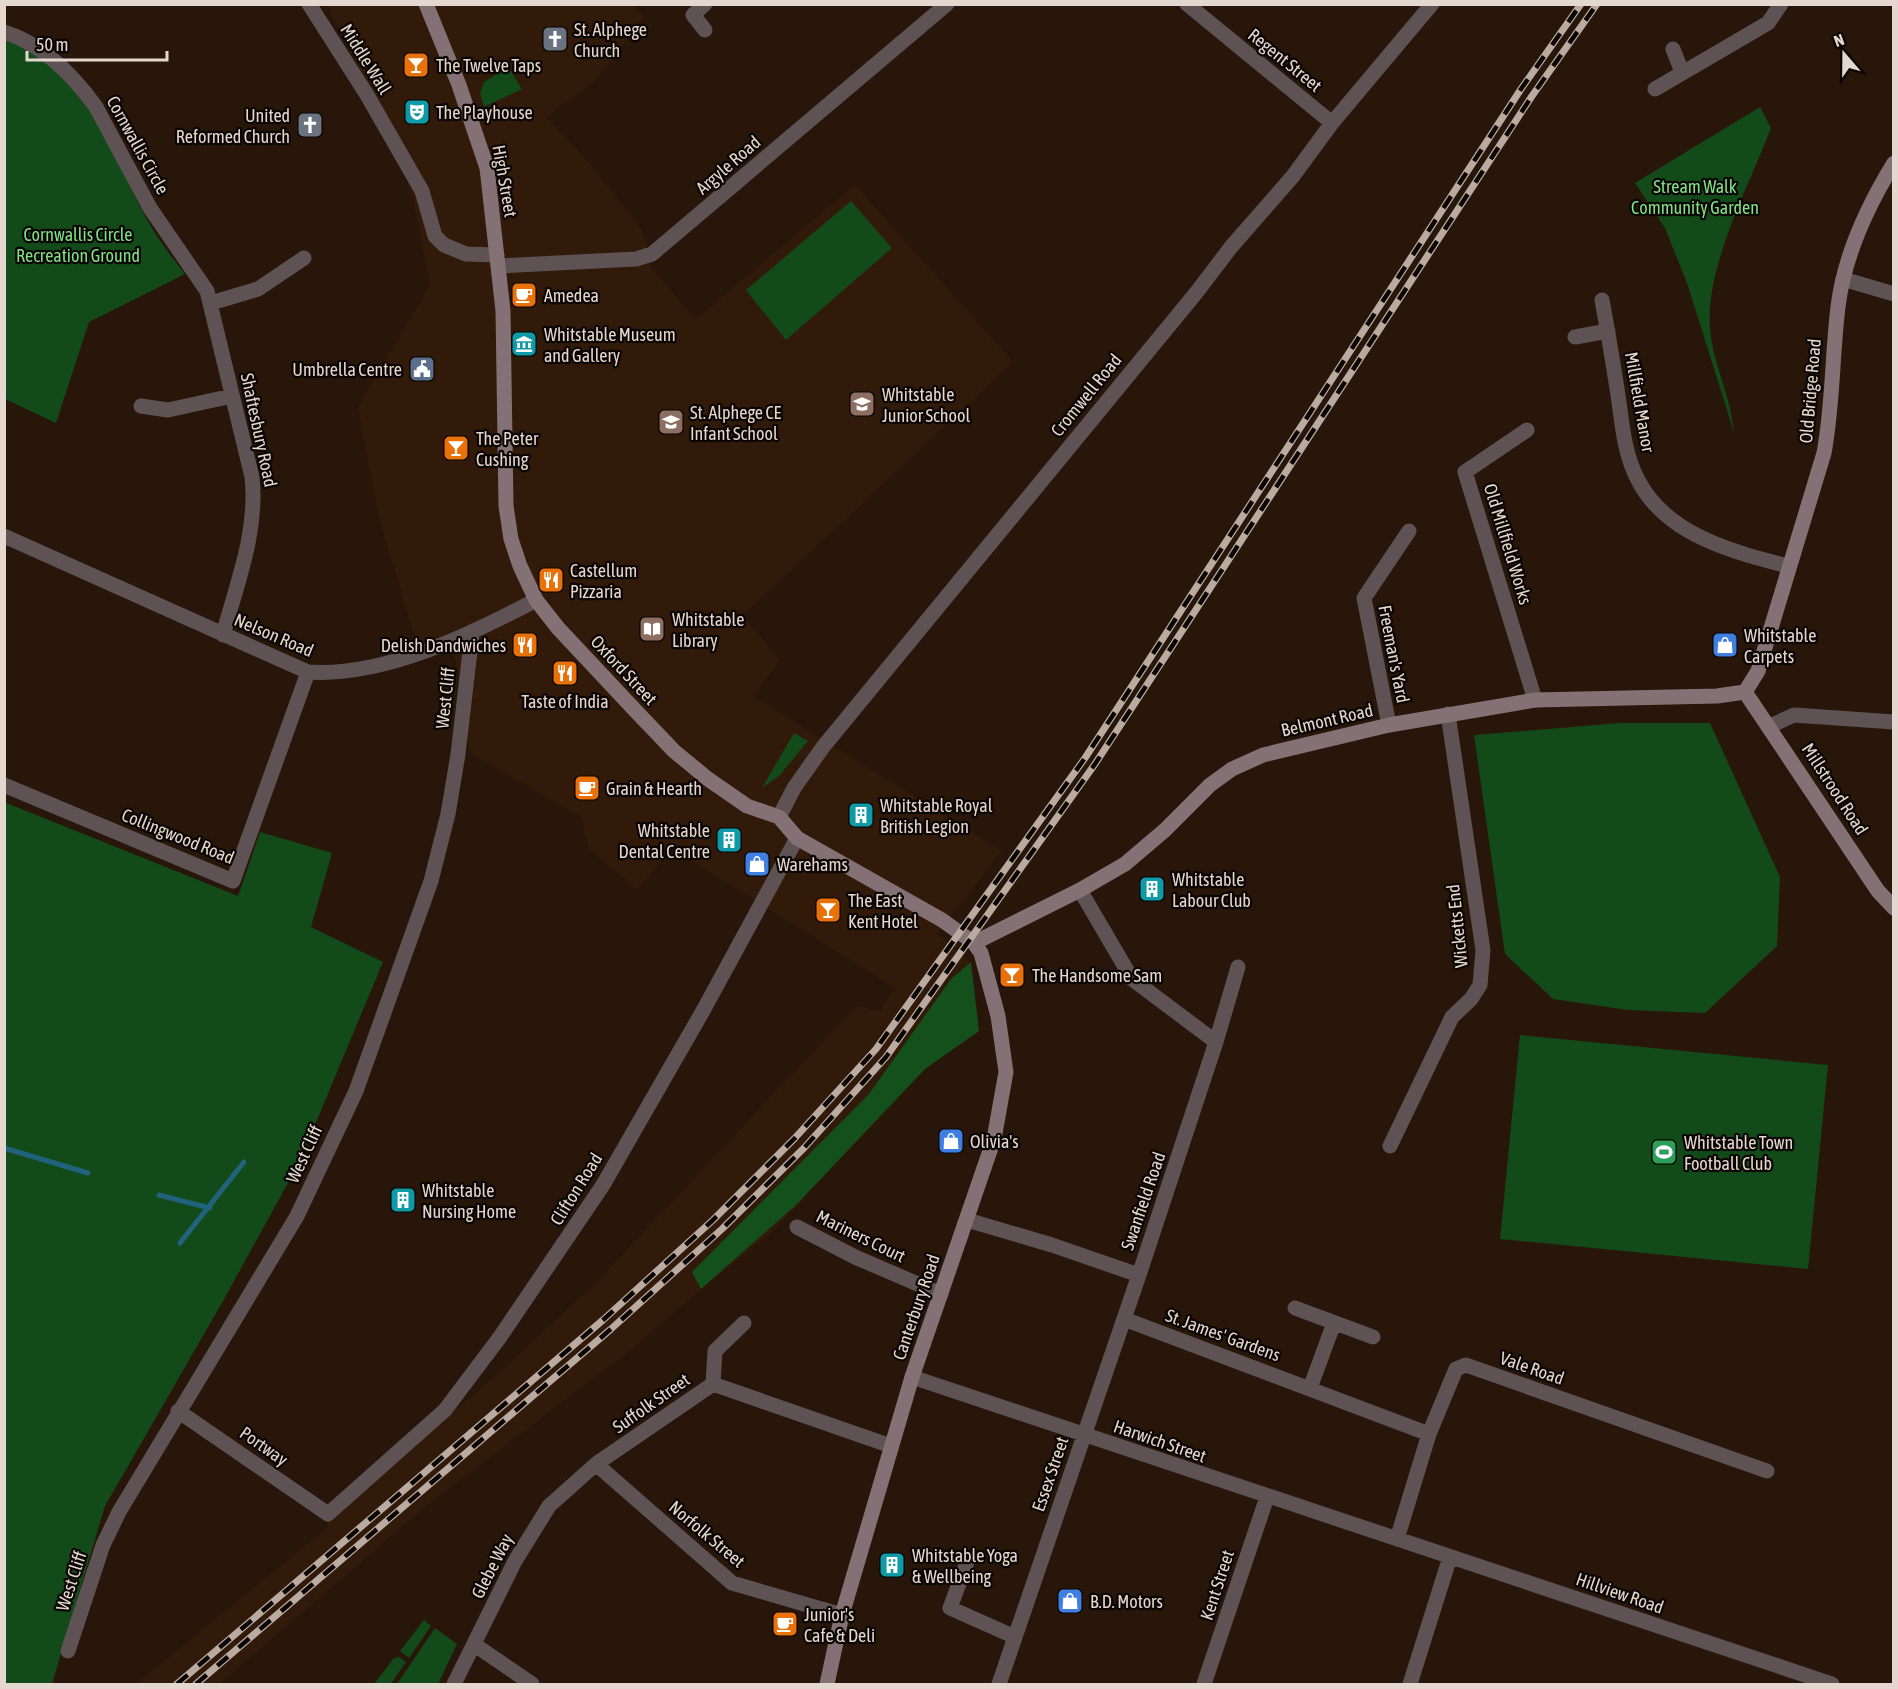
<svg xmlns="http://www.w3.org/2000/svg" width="1898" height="1689" font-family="'Asap Condensed',sans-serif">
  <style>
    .built { fill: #311a09 }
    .green { fill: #134a19 }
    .forest { fill: #14501b }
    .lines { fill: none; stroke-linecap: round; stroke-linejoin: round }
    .stream { stroke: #21637d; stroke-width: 5 }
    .street { stroke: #5e5254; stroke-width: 15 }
    .secondary { stroke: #847175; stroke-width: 15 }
    .rail-casing { stroke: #b9aba2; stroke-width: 7 }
    .rail { stroke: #0b0502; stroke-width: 4.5; stroke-dasharray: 14; stroke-linecap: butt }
    .labels { text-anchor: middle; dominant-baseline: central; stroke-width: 4.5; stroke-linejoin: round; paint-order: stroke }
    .poi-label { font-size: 18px; fill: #e4d7cf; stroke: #0b0502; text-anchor: start }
    .street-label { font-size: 18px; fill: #e4d7cf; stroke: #0b0502 }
    .park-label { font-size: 18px; fill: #80e385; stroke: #0b0502 }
  </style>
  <rect width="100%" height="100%" fill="#28160a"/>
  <path class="built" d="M327,5H638L634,8L645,17L595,81L546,117L594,168L643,232L651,268L695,320L855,185L1013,362L742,616L780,660L753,696L1002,851L937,934L971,962L979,1031L925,1069L772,1232L701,1289L633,1348L426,1506L219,1684H136L328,1527V1516L490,1381L593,1286L856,1006L880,1011L895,988L671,848L638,890L589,849L581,817L470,753L451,633L418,648L378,515L358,407L430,285L405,159Z"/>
  <path class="green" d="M5,39C86,65 111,155 148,221C158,240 172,257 185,274L89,322L56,423L5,399Z
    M505,69L511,71L522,89L484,107L480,93L484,82Z
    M1760,107L1771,128C1749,186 1705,266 1710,329C1713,364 1731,397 1734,432L1687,283L1665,228L1635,183Z
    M851,201L892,248L786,340L746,290Z
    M1620,723H1710L1780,877L1777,946L1705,1013L1628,1010L1553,999L1505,954L1474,735Z
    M794,733L808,741L779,776L762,788Z
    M4,802L238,896L260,832L332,853L311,927L383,962L299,1163L223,1301L105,1506L52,1684H5Z
    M1520,1035L1828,1065L1808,1269L1500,1239Z
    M424,1620L431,1626L409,1658L400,1651Z
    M435,1628L457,1644L438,1684H397Z
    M399,1657L406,1662L391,1684H374L394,1658Z"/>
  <path class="forest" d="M971,962L979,1031L925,1069L796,1205L701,1289L692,1272L869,1094L951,979Z"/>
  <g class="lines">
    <path class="stream" d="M4,1148L88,1173
      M159,1195L210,1208
      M180,1243L244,1162"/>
    <path class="street" d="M309,4L367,95L422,191L435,236L444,245L466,254L497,255
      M1187,4L1332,123
      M705,30L693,15L705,4
      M4,32C42,44 73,75 96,107L150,208L207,291L252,477C258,531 237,583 223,635
      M1673,49L1682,72
      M1655,89L1768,23L1781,4
      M498,266L636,259L652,254L947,4
      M1843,279L1894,294
      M1602,300C1608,332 1613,363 1618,395C1622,423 1624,454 1638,480C1666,535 1733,552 1788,566
      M211,303L258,289L304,258
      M1575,337L1608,331
      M141,406L168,410L232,396
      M1527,430L1465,472L1535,700
      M4,536L308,672C384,677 470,635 536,600
      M1389,725L1364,598L1409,531
      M1770,726L1794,715L1894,722
      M4,785L233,881L308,672
      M779,817L794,788L823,747L1196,293L1231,247L1293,176L1332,123L1432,4
      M1080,890L1132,979L1216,1042
      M1390,1146L1452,1017L1471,999L1480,985L1483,950L1448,714
      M967,1220L1052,1245L1139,1275L1216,1042L1238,967
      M797,1227L855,1257L941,1294
      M1295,1308L1373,1337
      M1124,1319L1429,1434
      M912,1377L1832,1684
      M713,1384L715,1351L744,1323
      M1310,1388L1334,1323
      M178,1411L328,1514L445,1410L500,1337L603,1185L704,1009L797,838
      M596,1464L732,1583L842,1615
      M1397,1539L1429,1434L1456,1369L1466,1365L1767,1471
      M967,1562L950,1608L1015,1637
      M475,1645L532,1684
      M68,1651L103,1545L119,1512L297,1216L356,1091L431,881L448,814L458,754L472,634
      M454,1684L515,1561L549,1506L596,1464L713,1384L891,1446
      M999,1684L1139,1275
      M1204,1684L1267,1497
      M1410,1684L1450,1557"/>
    <path class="secondary" d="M426,4L459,85L487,168L503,311L506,506L511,539L520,566L536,600L558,628L632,707L674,751L708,779L747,806L779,817L797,838L942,920L974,943L981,953L998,1016L1006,1072L994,1139L912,1377L842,1615L827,1684
      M1745,692L1758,671L1824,453C1833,405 1832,356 1838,307C1844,256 1867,207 1894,163
      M1745,692L1878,891L1894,908
      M974,943L1080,890L1125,864L1165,830L1210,785L1232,769L1263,755L1389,725L1535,700L1717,696L1745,692"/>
    <g class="rail-casing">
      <path id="rail" d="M177,1684L603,1320L713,1220L794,1139L876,1049L1085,758L1521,89L1581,4
        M196,1684L611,1329L722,1229L804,1148L886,1057L1095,764L1532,96L1597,4"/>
    </g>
    <use href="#rail" class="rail"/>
  </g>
  <defs>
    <g id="church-square" transform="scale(1.35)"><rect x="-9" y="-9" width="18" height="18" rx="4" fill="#6b7280" stroke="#0b0502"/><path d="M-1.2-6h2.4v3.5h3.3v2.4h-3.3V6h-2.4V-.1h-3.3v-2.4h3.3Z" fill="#fff"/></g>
    <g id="bar-square" transform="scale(1.35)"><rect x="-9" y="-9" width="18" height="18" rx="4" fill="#e8710a" stroke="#0b0502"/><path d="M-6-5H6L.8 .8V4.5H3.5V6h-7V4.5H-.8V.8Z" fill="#fff"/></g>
    <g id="theatre-square" transform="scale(1.35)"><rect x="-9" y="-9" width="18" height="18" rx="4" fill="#0f9aa8" stroke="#0b0502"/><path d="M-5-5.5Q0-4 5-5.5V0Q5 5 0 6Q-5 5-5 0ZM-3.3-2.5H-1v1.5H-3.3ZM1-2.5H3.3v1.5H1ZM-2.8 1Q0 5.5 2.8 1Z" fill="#fff"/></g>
    <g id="cafe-square" transform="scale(1.35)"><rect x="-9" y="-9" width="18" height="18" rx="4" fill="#e8710a" stroke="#0b0502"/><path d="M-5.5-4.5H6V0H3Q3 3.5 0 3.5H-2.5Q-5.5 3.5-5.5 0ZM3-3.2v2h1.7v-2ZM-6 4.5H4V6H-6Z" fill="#fff"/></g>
    <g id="museum-square" transform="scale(1.35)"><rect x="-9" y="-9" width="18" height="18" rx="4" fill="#0f9aa8" stroke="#0b0502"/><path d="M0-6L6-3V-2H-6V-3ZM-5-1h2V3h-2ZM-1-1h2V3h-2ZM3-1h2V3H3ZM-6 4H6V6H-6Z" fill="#fff"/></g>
    <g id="civic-square" transform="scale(1.35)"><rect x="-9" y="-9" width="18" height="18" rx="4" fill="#5c6f8a" stroke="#0b0502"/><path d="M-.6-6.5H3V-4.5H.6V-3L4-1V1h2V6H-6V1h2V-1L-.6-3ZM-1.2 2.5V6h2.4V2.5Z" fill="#fff"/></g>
    <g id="school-square" transform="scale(1.35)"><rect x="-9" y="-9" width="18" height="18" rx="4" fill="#8d6e63" stroke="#0b0502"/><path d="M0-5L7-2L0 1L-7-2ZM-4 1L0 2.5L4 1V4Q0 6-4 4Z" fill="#fff"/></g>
    <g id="restaurant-square" transform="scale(1.35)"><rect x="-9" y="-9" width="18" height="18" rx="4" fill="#e8710a" stroke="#0b0502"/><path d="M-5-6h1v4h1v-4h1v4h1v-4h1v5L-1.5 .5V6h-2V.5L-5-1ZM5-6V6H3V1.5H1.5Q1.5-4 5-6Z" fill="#fff"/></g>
    <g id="library-square" transform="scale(1.35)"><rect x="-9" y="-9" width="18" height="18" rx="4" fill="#8d6e63" stroke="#0b0502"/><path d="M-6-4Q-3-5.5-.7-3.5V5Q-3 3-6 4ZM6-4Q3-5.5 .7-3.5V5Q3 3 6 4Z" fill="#fff"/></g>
    <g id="shop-square" transform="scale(1.35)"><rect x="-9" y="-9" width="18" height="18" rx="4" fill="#3f7fe0" stroke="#0b0502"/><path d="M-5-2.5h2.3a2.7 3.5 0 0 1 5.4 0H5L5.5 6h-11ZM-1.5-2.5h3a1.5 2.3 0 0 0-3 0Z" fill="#fff"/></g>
    <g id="building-square" transform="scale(1.35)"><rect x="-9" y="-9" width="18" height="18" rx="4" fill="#0f9aa8" stroke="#0b0502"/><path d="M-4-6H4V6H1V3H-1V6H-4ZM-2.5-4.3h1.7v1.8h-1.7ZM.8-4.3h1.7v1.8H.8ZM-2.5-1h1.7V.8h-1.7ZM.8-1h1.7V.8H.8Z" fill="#fff"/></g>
    <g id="stadium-square" transform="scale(1.35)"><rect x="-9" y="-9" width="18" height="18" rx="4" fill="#2e9e5b" stroke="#0b0502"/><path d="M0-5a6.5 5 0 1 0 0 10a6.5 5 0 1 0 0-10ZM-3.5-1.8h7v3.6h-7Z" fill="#fff"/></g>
  </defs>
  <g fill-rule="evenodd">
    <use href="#church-square" x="555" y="39"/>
    <use href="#bar-square" x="416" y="65"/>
    <use href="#theatre-square" x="417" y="112"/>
    <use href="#church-square" x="310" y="125"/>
    <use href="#cafe-square" x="524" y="295"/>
    <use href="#museum-square" x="524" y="344"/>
    <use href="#civic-square" x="422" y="369"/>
    <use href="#school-square" x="862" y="404"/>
    <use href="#school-square" x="671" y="422"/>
    <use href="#bar-square" x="456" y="448"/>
    <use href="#restaurant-square" x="551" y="580"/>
    <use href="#library-square" x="652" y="629"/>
    <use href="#restaurant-square" x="525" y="645"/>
    <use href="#shop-square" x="1725" y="645"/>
    <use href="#restaurant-square" x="565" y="673"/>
    <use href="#cafe-square" x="587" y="788"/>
    <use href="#building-square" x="861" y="815"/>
    <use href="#building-square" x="729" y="840"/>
    <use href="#shop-square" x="757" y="864"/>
    <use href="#building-square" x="1152" y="889"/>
    <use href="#bar-square" x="828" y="910"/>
    <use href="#bar-square" x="1012" y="975"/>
    <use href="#shop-square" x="951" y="1141"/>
    <use href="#stadium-square" x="1664" y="1152"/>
    <use href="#building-square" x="403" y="1200"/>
    <use href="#building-square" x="892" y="1565"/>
    <use href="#shop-square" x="1070" y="1601"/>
    <use href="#cafe-square" x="785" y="1624"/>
  </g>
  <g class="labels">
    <g class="poi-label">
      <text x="574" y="29">St. Alphege<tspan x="574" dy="21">Church</tspan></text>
      <text x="436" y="65">The Twelve Taps</text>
      <text x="436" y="112">The Playhouse</text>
      <text x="290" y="115" text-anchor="end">United<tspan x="290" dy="21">Reformed Church</tspan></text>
      <text x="544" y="295">Amedea</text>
      <text x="544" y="334">Whitstable Museum<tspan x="544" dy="21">and Gallery</tspan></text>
      <text x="402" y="369" text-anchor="end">Umbrella Centre</text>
      <text x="882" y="394">Whitstable<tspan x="882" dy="21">Junior School</tspan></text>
      <text x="690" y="412">St. Alphege CE<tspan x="690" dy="21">Infant School</tspan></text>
      <text x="476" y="438">The Peter<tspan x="476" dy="21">Cushing</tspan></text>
      <text x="570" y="570">Castellum<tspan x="570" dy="21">Pizzaria</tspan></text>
      <text x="672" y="619">Whitstable<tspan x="672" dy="21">Library</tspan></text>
      <text x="1744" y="635">Whitstable<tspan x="1744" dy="21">Carpets</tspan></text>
      <text x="506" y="645" text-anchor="end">Delish Dandwiches</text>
      <text x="565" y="701" text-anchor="middle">Taste of India</text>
      <text x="606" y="788">Grain &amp; Hearth</text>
      <text x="880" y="805">Whitstable Royal<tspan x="880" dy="21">British Legion</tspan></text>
      <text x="710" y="830" text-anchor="end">Whitstable<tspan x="710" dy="21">Dental Centre</tspan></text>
      <text x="777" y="864">Warehams</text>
      <text x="1172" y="879">Whitstable<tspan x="1172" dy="21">Labour Club</tspan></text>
      <text x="848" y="900">The East<tspan x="848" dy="21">Kent Hotel</tspan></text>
      <text x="1032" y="975">The Handsome Sam</text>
      <text x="970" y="1141">Olivia's</text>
      <text x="1684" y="1142">Whitstable Town<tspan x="1684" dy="21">Football Club</tspan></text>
      <text x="422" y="1190">Whitstable<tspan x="422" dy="21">Nursing Home</tspan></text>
      <text x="912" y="1555">Whitstable Yoga<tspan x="912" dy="21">&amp; Wellbeing</tspan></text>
      <text x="1090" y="1601">B.D. Motors</text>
      <text x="804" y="1614">Junior's<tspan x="804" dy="21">Cafe &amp; Deli</tspan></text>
    </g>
    <g class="street-label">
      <text transform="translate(366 59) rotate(58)">Middle Wall</text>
      <text transform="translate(1285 60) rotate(39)">Regent Street</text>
      <text transform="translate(138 145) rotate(61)">Cornwallis Circle</text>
      <text transform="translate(728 165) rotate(-41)">Argyle Road</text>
      <text transform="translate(505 181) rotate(80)">High Street</text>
      <text transform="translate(1810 391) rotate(-85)">Old Bridge Road</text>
      <text transform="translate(1086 395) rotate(-51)">Cromwell Road</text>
      <text transform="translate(1640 402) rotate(80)">Millfield Manor</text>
      <text transform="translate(259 430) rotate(78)">Shaftesbury Road</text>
      <text transform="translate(1508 544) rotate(73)">Old Millfield Works</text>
      <text transform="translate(274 635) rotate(23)">Nelson Road</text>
      <text transform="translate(1394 654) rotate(79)">Freeman's Yard</text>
      <text transform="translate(624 670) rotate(47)">Oxford Street</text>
      <text transform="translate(445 698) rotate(-84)">West Cliff</text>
      <text transform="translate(1327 720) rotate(-13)">Belmont Road</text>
      <text transform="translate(1835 789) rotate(57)">Millstrood Road</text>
      <text transform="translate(178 836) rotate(22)">Collingwood Road</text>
      <text transform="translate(1457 926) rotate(-96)">Wicketts End</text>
      <text transform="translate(304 1154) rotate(-65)">West Cliff</text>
      <text transform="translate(576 1189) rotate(-58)">Clifton Road</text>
      <text transform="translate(1143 1201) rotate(-71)">Swanfield Road</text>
      <text transform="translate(861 1236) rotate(26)">Mariners Court</text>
      <text transform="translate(916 1307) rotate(-71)">Canterbury Road</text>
      <text transform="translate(1223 1335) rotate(20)">St. James' Gardens</text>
      <text transform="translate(1532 1368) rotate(19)">Vale Road</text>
      <text transform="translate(651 1403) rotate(-35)">Suffolk Street</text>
      <text transform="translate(1160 1441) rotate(19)">Harwich Street</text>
      <text transform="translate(264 1446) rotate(35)">Portway</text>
      <text transform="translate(1050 1474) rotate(-71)">Essex Street</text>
      <text transform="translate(707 1534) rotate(40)">Norfolk Street</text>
      <text transform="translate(492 1566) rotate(-63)">Glebe Way</text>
      <text transform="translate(71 1581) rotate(-72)">West Cliff</text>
      <text transform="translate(1217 1585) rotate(-72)">Kent Street</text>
      <text transform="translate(1620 1593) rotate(19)">Hillview Road</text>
    </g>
    <g class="park-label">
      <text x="1695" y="186">Stream Walk<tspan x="1695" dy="21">Community Garden</tspan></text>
      <text x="78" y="234">Cornwallis Circle<tspan x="78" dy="21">Recreation Ground</tspan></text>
    </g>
  </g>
  <rect width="1898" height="1689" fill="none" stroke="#e4d7cf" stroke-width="12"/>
  <g transform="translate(1844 54) rotate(340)" stroke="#0b0502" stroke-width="4.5" paint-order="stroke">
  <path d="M0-4.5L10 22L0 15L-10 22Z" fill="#e4d7cf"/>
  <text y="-9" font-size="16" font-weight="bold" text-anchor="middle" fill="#e4d7cf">N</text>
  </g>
  <path d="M27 51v9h140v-9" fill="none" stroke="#e4d7cf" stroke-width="3"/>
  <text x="36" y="51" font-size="18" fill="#e4d7cf" stroke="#0b0502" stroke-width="4.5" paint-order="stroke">50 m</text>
</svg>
